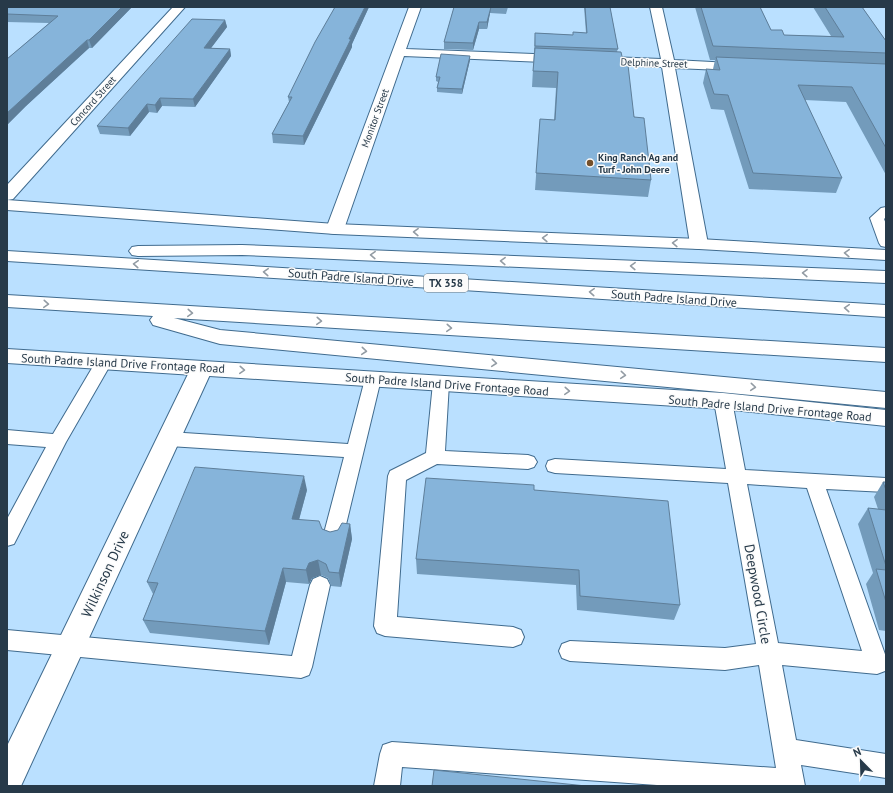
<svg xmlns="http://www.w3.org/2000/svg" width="893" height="793" font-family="'PT Sans',sans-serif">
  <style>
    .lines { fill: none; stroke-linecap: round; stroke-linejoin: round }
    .lane-casing { stroke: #406b8e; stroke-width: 2 }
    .street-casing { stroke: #406b8e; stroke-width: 2 }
    .secondary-casing { stroke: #406b8e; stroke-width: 2 }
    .highway-casing { stroke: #406b8e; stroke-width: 2 }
    .lane { fill: #fff; fill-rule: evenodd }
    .street { fill: #fff; fill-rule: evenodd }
    .secondary { fill: #fff; fill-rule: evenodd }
    .highway { fill: #fff; fill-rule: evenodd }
    .wall { fill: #739bbb }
    .shaded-wall { fill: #5e7e99 }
    .building { fill: #86b4da; stroke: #5e7e99 }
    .oneway { stroke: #939ca4 }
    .poi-dot { fill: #75502b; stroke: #fbfbfb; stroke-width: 1.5 }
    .labels { text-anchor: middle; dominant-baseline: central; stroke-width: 3; stroke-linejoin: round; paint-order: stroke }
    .far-street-label { font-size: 10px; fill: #273a49; stroke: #fbfbfb }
    .far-poi-label { font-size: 10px; font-weight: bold; fill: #273a49; stroke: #fbfbfb; text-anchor: start }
    .shield { fill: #fbfbfb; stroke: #67747e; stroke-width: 1 }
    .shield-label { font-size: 11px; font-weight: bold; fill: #273a49 }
    .street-label { font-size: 12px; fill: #273a49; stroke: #fbfbfb }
    .near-street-label { font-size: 14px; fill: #273a49; stroke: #fbfbfb }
  </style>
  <rect width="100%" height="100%" fill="#bae0ff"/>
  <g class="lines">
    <g class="lane-casing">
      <path id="lane" d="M886,207V217L884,219L886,224V247L881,246L879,243L870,218L881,208Z
        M104,356L110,358L112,362L66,442L14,544L7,546V519L46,447L7,444V430L53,434L98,358Z
        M373,373L379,375L381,379L343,537L340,543L333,545L326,543L323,537L344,457L169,446L163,444L160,439L163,434L169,432L348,444L365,379L367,375Z
        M441,377L447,379L449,383L445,451L528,455L534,457L537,462L534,467L528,469L437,464L406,480L397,617L513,627L521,630L524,637L521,644L513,647L385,636L377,633L374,626L388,476L390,471L426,453L433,383L435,379Z
        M723,395L729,397L732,401L745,470L886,478V492L826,489L886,657L885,671L877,674L782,665L796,740L886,754V778L801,765L805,786H671L402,767L400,786H374L380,754L383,745L392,742L776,768L759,665L725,670L570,661L562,658L559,651L562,644L570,641L725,648L756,644L728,483L555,473L548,471L546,466L548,461L555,459L726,469L714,401L717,397ZM747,484L807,488L862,651L778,643Z
        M320,576L327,579L330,585L312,667L309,675L301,678L7,650V630L292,656L310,585L313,579Z"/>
    </g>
    <g class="street-casing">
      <path id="street" d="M173,7H185L13,199L7,200V185Z
        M409,7H421L406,49L661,59L650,7H662L674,60L750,64L752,67L750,70L745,71L675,68L708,244L705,248L699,249L693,248L690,244L662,67L404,56L344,229L341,233L335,234L329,233L326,229Z
        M202,361L210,363L213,368L21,786H7V746L191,368L194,363Z"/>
    </g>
    <g class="secondary-casing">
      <path id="secondary" d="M7,200L335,224L699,239L886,250V260L699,249L335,234L7,210Z
        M7,349L723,393L886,410V426L723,409L7,363Z"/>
    </g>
    <g class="highway-casing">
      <path id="highway" d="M242,245L886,271V283L242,255L138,256L132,255L129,251L132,247L138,246Z
        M7,251L886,305V317L7,261Z
        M7,295L886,348V362L174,318L220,330L886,392V408L220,344L153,325L150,320L153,316L7,307Z"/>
    </g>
    <use href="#lane" class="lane"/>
    <use href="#street" class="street"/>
    <use href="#secondary" class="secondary"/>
    <use href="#highway" class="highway"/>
  </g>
  <path class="wall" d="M7,7H132L92,48H89L26,106L7,125V59L49,23L7,22Z
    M335,7H369L352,44V47L304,145L273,143L272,134L289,102L288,97Z
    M454,7H508L506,14L490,13L487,29H479L473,50L444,49V42Z
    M584,7H610L618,49L617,51L651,180L648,197L535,190L540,119L554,120L556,88L532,87L535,33L573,35V32L586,33Z
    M695,7H760L771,30L784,35L831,36L813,7H862L886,41V175L846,102L805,100L842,178L836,193L749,189L724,110L711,109L703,83L706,69H713L715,60H710Z
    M225,20L227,27L211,48L230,49L231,56L195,107L162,106L157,113L149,112L130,136L100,134L97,126Z
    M470,56V60L462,94L437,92V88L438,82L436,81V77Z
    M883,482H886V631L879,630L866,584L873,573L858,524L868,508L878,509L874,497Z
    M307,490L299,520L330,532L338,530L350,524L352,539L341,587L331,586L328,578L321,575L312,578L309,584L286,582L269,645L150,633L143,620L153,594L147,582Z
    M534,490L680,605L674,620L577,610L576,585L417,574L416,559Z"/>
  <path class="shaded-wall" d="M122,7H132L92,48L89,40Z
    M365,7H369L352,44V47L304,145L303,136Z
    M491,7L490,13L487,29V22Z
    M225,20L227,27L205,56L204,48Z
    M479,22V29L473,50V43Z
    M87,40L89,48L26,106L7,125V113Z
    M230,49L231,56L195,107L193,99Z
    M470,56V60L462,94V89Z
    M160,98L162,106L157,113L155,105Z
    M147,104L149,112L130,136L128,128Z
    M304,476L307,490L295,534L292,519Z
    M350,524L352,539L341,587L339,573Z
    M318,560L321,575L312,578L309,584L306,570L309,563Z
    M283,568L286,582L269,645L265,631Z"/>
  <path class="building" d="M7,7H122L89,40H87L7,113V59L58,16L7,14Z
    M335,7H365L349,39H351L303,136L272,134L292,97H288L315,42Z
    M454,7H491L487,22H479L473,43L444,42Z
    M585,7H610L618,49L535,46V33L573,35V32L587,33Z
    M701,7H760L771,30H782L784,35L844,37L825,7H862L886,41V53L713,46Z
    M192,19L225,20L204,48L230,49L193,99L160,98L155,105L147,104L128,128L97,126Z
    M535,48L621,52L624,65H628L634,117L644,118L651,180L536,173L540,119L555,120L558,72L533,71Z
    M441,54L470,56L462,89L437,88L440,77H436Z
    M716,57L886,64V148L852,87L798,85L842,178L753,173L728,95L714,94L706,69L720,70Z
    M195,467L304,476L292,519L319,521L322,529L330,532L338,530L342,523L350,524L339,573L329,572L326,564L318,560L309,563L306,570L283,568L265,631L143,620L158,583L147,582Z
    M426,478L534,485V490L668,501L680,605L580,596L579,570L416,559Z
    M883,482H886V490Z
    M868,508L886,510V566Z
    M876,569L886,570V602Z
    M434,770L586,786H432Z"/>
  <defs><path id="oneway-chevron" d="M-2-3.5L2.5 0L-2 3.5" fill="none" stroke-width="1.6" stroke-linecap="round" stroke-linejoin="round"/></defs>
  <g class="oneway">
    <use href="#oneway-chevron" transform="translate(416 232) rotate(-178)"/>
    <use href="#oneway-chevron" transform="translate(545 238) rotate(-178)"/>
    <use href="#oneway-chevron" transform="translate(675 243) rotate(-178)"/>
    <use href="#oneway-chevron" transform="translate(847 253) rotate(-177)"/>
    <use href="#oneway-chevron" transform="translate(373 255) rotate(-178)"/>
    <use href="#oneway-chevron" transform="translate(503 261) rotate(-178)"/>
    <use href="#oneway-chevron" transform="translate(136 264) rotate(-176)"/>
    <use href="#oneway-chevron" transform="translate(633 266) rotate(-178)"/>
    <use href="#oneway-chevron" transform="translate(266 272) rotate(-176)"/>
    <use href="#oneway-chevron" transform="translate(805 273) rotate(-178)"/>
    <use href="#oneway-chevron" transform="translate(592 292) rotate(-176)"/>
    <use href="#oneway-chevron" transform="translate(46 304) rotate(4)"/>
    <use href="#oneway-chevron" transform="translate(847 308) rotate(-176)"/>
    <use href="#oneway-chevron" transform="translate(190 313) rotate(4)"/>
    <use href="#oneway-chevron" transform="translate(319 321) rotate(4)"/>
    <use href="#oneway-chevron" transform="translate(449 328) rotate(4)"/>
    <use href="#oneway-chevron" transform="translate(364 351) rotate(5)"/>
    <use href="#oneway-chevron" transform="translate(494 363) rotate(5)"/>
    <use href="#oneway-chevron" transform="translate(242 370) rotate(4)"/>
    <use href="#oneway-chevron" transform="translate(623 375) rotate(5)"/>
    <use href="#oneway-chevron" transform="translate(753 387) rotate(5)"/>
    <use href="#oneway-chevron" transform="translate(567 391) rotate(4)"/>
  </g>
  <circle class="poi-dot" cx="590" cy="163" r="4"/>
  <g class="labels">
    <g class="far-street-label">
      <text transform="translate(654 63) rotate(2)">Delphine Street</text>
      <text transform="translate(93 101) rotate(-48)">Concord Street</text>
      <text transform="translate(375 118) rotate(-70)">Monitor Street</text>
    </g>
    <g class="far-poi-label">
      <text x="598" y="157">King Ranch Ag and<tspan x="598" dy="12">Turf - John Deere</tspan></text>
    </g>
    <rect class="shield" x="424" y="274" width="44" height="18" rx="3"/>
    <g class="shield-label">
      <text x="446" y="283">TX 358</text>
    </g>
    <g class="street-label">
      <text transform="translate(351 277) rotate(4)">South Padre Island Drive</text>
      <text transform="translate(674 298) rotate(4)">South Padre Island Drive</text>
      <text transform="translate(123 363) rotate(3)">South Padre Island Drive Frontage Road</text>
      <text transform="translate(447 384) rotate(4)">South Padre Island Drive Frontage Road</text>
      <text transform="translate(770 408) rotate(5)">South Padre Island Drive Frontage Road</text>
    </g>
    <g class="near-street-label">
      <text transform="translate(105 574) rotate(-65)">Wilkinson Drive</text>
      <text transform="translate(758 594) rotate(80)">Deepwood Circle</text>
    </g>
  </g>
  <rect width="893" height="793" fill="none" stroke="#273a49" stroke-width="16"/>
  <g transform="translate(861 761) rotate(337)" stroke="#fbfbfb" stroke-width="3" paint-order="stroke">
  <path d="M0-3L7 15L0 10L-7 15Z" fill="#273a49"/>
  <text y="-6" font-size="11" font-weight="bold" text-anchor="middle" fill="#273a49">N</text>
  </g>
</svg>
